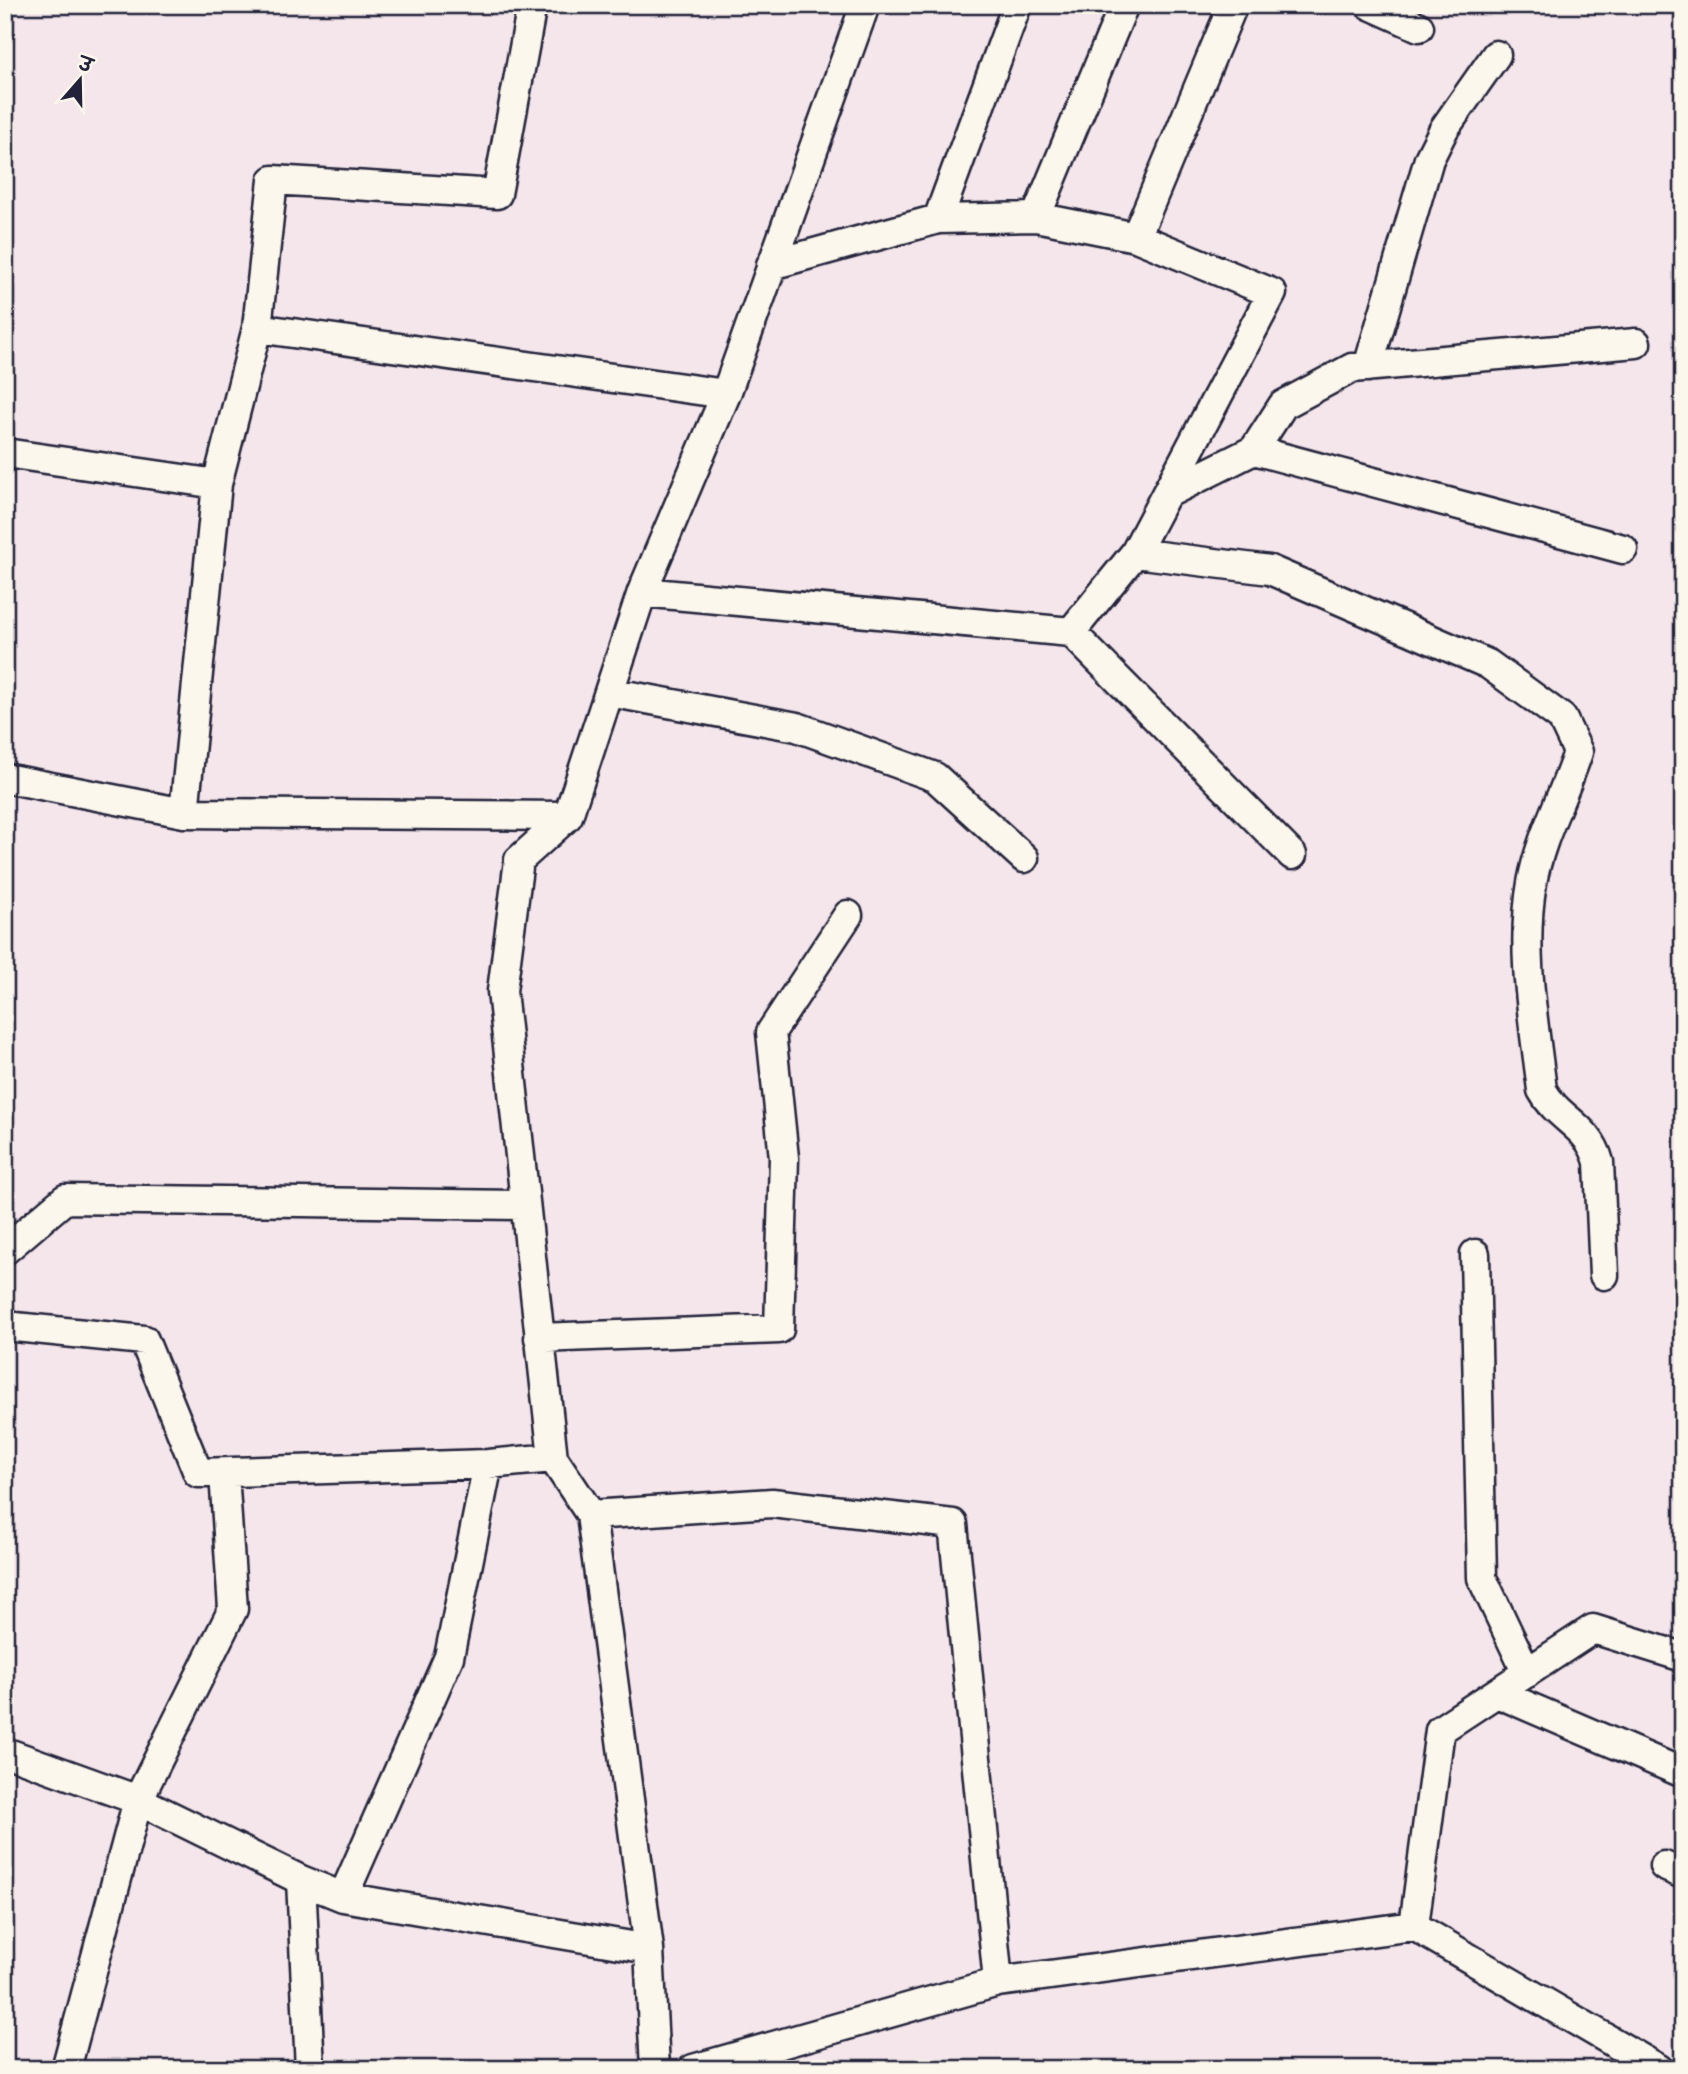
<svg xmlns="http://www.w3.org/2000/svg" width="1688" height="2074" font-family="Delius,'Playpen Sans Deva',sans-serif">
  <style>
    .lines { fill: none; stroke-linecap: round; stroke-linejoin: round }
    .minor-casing { stroke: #22223b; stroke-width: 33 }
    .minor { stroke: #fbf7ec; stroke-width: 28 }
  </style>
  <rect width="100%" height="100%" fill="#f4e6ea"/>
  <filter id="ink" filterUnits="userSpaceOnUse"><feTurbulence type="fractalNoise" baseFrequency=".0143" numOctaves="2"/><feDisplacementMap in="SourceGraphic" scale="14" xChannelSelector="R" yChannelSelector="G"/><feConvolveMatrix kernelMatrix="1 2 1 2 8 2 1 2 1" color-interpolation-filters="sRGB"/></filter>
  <g filter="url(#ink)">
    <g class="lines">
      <g class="minor-casing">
        <path id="minor" d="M1370,5L1419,27
          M1036,217L1124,5
          M938,219L1017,5
          M1136,237L1233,5
          M257,328L726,394
          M1368,367L1429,159L1444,129L1496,55
          M1254,450L1623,549
          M5,453L217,484
          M1166,494L1254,450L1283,405L1352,368L1636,343
          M1135,553L1270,570L1488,664L1562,718L1578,752C1564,796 1540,837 1532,883C1520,950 1534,1023 1542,1090C1559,1121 1589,1125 1599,1162L1604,1275
          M642,592L1071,632L1135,553L1272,293L1136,237L1036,217L938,219L771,265
          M1071,632L1292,855
          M609,692L797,727L935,777L1024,858
          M5,778L184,813L568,816
          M184,813L217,484L257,328L273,180L497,194L532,5
          M5,1250L65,1199L524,1205
          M1475,1254L1482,1578L1527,1673
          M5,1326L144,1340L198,1473L488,1464L553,1458
          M539,1338L779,1329L784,1158L771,1032L848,915
          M591,1515L772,1503L953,1524L998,1982
          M1497,1693L1683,1773
          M5,1752L138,1800L301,1880L343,1897L649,1949
          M1664,1866L1683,1874
          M301,1880L310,2069
          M343,1897L449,1657L488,1464
          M66,2069L138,1800L233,1609L224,1473
          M655,2069L649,1949L591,1515L553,1458L502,991L519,860L568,816L642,592L726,394L865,5
          M693,2069L998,1982L1414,1926
          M1659,2069L1414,1926L1440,1730L1593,1629L1683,1657"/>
      </g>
      <use href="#minor" class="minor"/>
    </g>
  </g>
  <rect width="1688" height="2074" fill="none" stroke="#fbf7ec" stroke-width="28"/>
  <rect x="14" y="14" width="1660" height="2046" fill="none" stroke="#22223b" stroke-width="2.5" filter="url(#ink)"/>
  <g transform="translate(80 80) rotate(20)" stroke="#fbf7ec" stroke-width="5" paint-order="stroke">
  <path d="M0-5L12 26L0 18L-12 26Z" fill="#22223b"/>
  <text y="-10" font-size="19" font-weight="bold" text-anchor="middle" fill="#22223b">उ</text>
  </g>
</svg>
